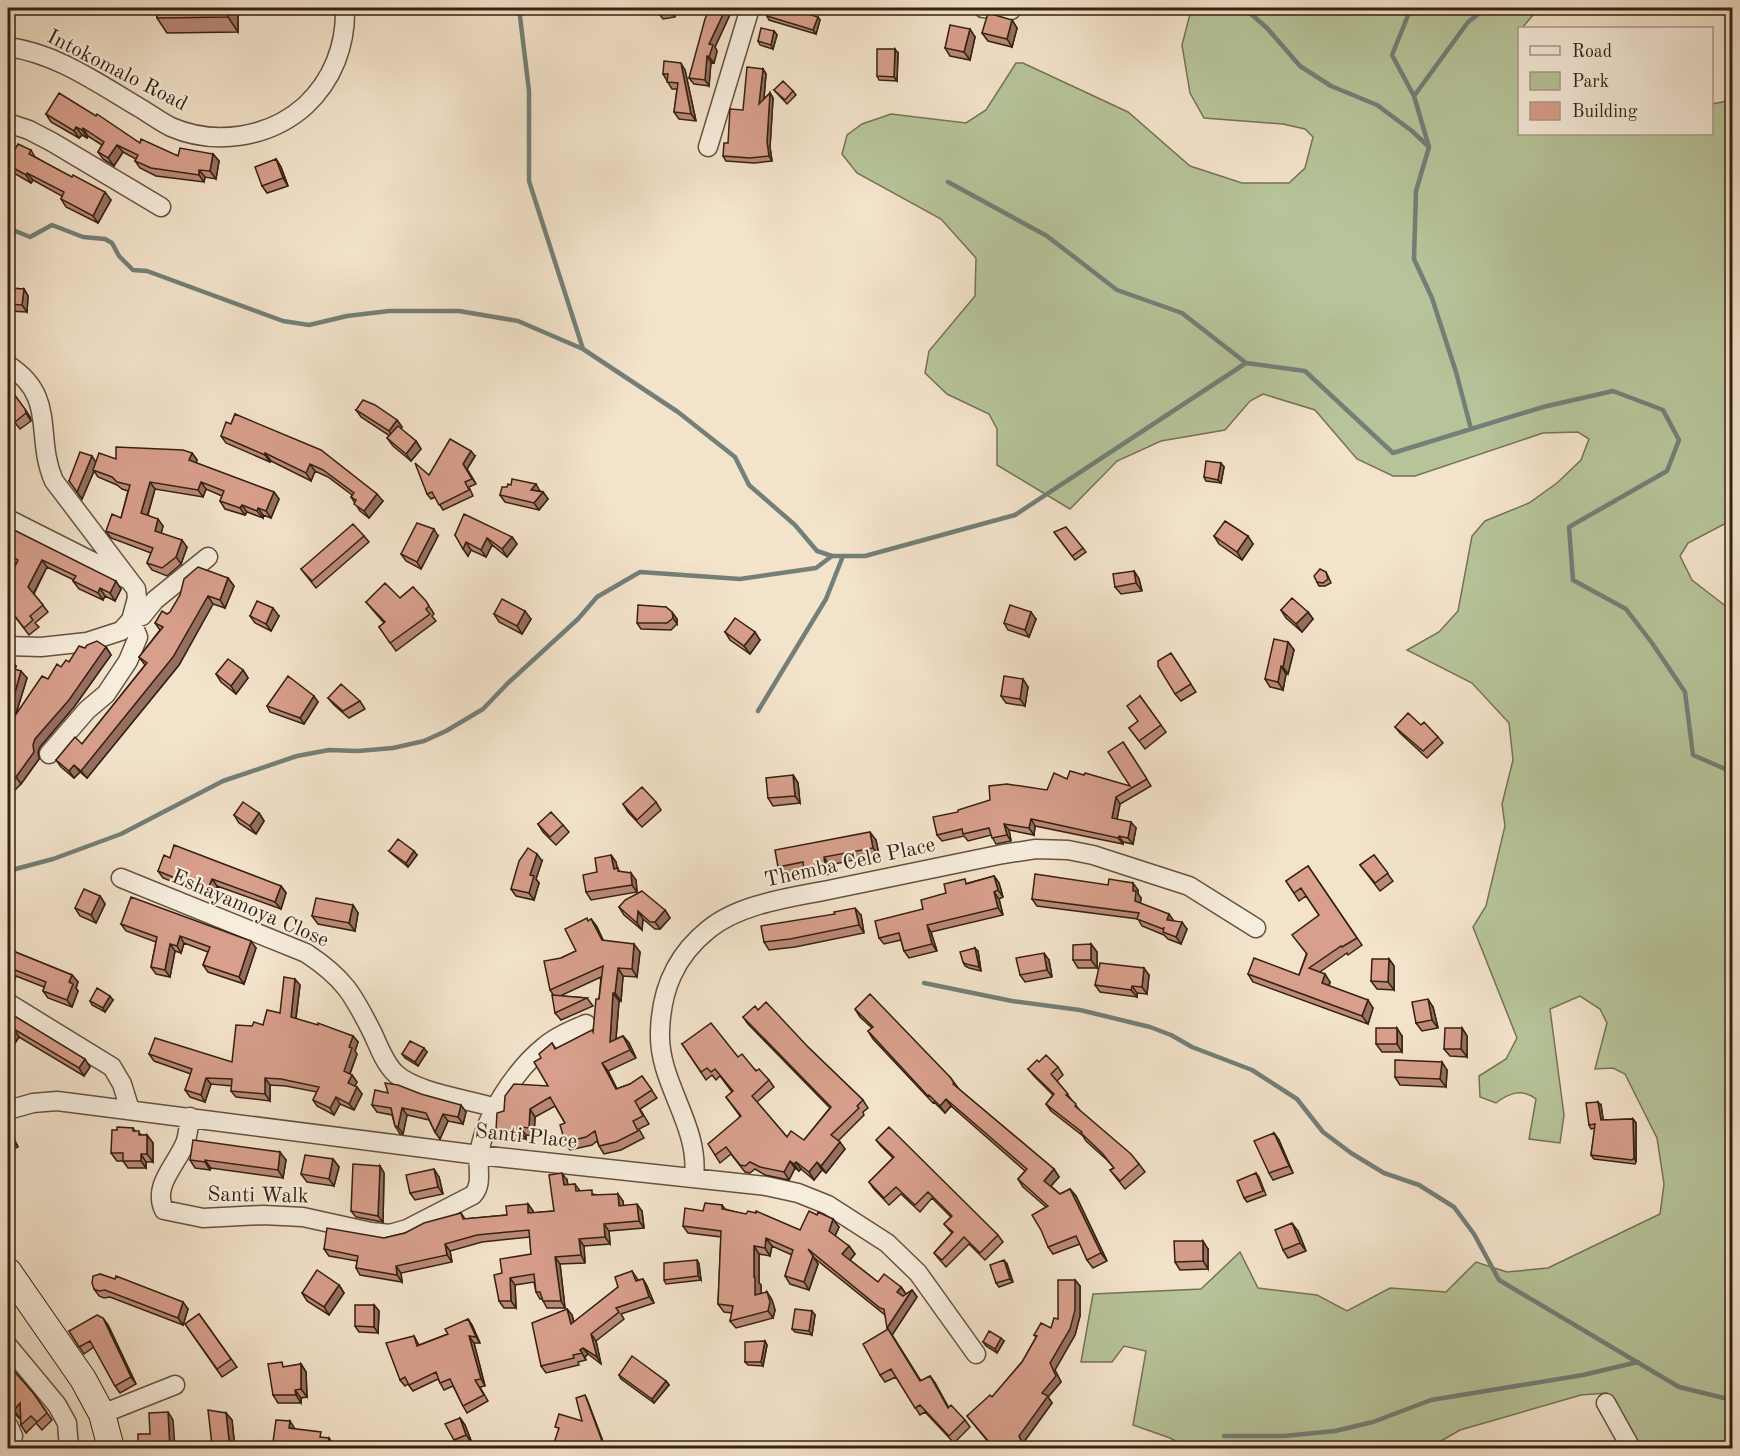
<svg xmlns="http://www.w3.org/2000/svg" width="1740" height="1456" font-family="'Old Standard TT',serif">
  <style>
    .green { fill: #b7c49a; stroke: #767256; stroke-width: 1.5 }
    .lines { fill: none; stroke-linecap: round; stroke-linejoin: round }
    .stream { stroke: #737f77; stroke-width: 4.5 }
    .street-casing { stroke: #655240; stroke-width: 21 }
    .secondary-casing { stroke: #362111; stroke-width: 28 }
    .street { stroke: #f7eddd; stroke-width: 18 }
    .secondary { stroke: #f7eddd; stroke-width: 26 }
    .wall { fill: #ba8978; stroke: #362111; stroke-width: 1.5 }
    .shaded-wall { fill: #976f62; stroke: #362111; stroke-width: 1.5 }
    .building { fill: #d89f8c; stroke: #362111; stroke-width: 1.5 }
    .labels { text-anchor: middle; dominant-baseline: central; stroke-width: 4.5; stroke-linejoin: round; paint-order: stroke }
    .street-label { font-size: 21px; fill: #362111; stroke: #f7eddd }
  </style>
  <rect width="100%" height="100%" fill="#f3e3cb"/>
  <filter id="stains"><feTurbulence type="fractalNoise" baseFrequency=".00333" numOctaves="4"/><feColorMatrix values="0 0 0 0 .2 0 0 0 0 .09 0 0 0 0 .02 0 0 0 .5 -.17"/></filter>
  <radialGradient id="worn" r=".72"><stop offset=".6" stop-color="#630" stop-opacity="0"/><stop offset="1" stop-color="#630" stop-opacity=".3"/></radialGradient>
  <path class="green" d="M1190,8H1539L1522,28H1520V134H1712V104L1732,100V520L1688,543L1680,556L1692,580L1732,611V1448H1642L1607,1393L1581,1395L1460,1430L1429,1448H1189L1170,1438L1133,1425L1146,1351L1124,1346L1112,1362H1081L1093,1294L1201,1289L1240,1252L1258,1288L1317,1295L1347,1311L1390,1288L1446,1292L1476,1262L1507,1272L1548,1268L1660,1214L1664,1184L1657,1138L1625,1074L1613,1068L1595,1069L1607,1023L1600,1009L1580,996L1550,1009L1564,1115L1560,1143L1529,1139L1536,1099C1522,1088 1509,1093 1496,1103L1480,1097L1479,1076L1506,1059L1517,1038L1473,927L1486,906L1505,826L1502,804L1513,760L1509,723L1472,683L1407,650L1439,632L1458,611L1472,536L1485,521L1529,503L1557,483L1581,460L1589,439L1578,432L1543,433L1415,476H1393L1357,459L1315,410L1263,394L1250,401L1225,430L1161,441L1117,461L1070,509L997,465V429L989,414L947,394L925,373L929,351L975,296L976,258L941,219L857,173L842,154L847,135L862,124L891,114L966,123L986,110L1016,63H1023L1128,112L1190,166L1242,183H1289L1305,168L1313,137L1305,129L1283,124L1204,118L1190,93L1182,45L1190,14Z"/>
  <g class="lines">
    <path class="stream" d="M519,8L529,91V181L583,349
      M1244,8L1267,28L1300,66L1331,86L1377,105L1412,131L1429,147
      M1411,8L1392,55L1414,96L1429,147L1416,191L1414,259L1432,298L1456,372L1471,429
      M1414,96L1468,22L1486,8
      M948,182L1047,236L1117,290L1182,313L1246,363
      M8,228L30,237L52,225L83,237L105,239L112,243L119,256L133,270L147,271L283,321L309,325L347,316L389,311H459L518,321L583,349L678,412L735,457L749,485L795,525L817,551L832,556H865L1015,515L1246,363L1305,371L1393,453L1543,407L1613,391L1663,410L1679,440L1667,471L1569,527L1573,580L1626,609L1652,643L1685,692L1693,755L1732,772
      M758,711L826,599L843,556
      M8,871L53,859L121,834L223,781L297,756L329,750L358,751L393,748L424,741L446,731L483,709L508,683L578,619L597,597L640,572L740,579L816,568L832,556
      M924,983L1012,1001L1080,1010L1150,1027L1171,1035L1192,1047L1252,1070L1297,1099L1323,1132L1351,1153L1384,1173L1419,1185L1454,1207L1474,1234L1499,1280L1679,1387L1732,1400
      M1224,1436H1284L1335,1431L1373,1422L1431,1400L1583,1375L1638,1362"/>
    <g class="street-casing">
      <path id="street" d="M983,8L1011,10
        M8,47C56,53 99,84 140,108C150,114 161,122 171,127C215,146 269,138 305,106C333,80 346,45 345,8
        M8,123L29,130L52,142L161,207
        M708,147L750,8
        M8,365C58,397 34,436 54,481L136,589L137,598L131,620
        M8,519L127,579
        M8,646L41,647L87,642L121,631L131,620L142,616L155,600L208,557
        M49,754L87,710L106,694L128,661L138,637L131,620
        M121,878L306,953C344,978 353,994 373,1034C379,1047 385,1064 396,1074C417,1093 468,1099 496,1108
        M8,1003L112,1067L122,1084L130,1110
        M8,1110L33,1103L57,1101L479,1155L766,1186L798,1193L828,1205L887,1243L918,1273L976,1354
        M190,1117C189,1125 188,1133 186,1141C177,1165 152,1185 164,1210L203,1218L263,1215L303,1217L371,1232L390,1234L407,1229L473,1195C483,1184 477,1169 479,1155C484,1117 516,1069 545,1046C557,1036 572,1030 586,1024
        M694,1177C700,1125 658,1083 660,1032C661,990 675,956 709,929C742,902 797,897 838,888C893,877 948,865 1003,854L1036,849L1068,850L1093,855L1189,886L1256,928
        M8,1346L57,1405L67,1423L69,1448
        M1606,1403L1631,1448
        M102,1414L175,1385
        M8,1425L13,1436L8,1448"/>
    </g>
    <g class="secondary-casing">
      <path id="secondary" d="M8,1271L83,1379L102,1414L111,1448"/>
    </g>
    <use href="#street" class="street"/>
    <use href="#secondary" class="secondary"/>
  </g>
  <path class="wall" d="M143,8H257V13H238V32L167,33L157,18V14H148Z
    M673,8L675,17L663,19L660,15Z
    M710,8H733L715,47L717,51L714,63L711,62L709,86L694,84L689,78Z
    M767,16L820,20L816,34L769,20Z
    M1012,20L1017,28L1012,47L988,41L982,33Z
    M774,31L777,35L773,49L760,45L758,41Z
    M975,37L970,60L950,56L945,48Z
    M898,53L897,81L879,80L877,76Z
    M763,69L766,74L764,99L770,93L773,98L770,147L772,161L754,163L726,161L723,156Z
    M685,70L696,121L679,119L674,112L677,89H672L663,74Z
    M774,90L793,91L796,95L787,104Z
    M46,114L140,143L178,156L213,154L219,161L216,179L205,177L204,182L156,176L140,168L135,161L136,159L123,152L114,166L103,159L98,152L102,145L88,136L87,138L82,135L79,138L51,122Z
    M31,150L35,157L111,200L98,223L66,207L61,199L62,196L33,180L31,183L12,172L9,168H8V161Z
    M276,159L281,167L288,186L267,193L262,186Z
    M8,288L24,289L28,296L27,312L8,311Z
    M8,386L30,417L31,421L20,429L8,414Z
    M356,410L397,420L402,427L401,429L416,441L421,449L411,461L393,446L387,438L390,436L361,417Z
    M235,414L383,501L369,518L360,511L351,497L352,495L328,477L315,471L311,481L271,461L270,462L226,443L221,436L231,424Z
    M192,453L197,460L196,463L274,492L279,499L271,518L263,515V518L247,512L245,515L225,509L220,501L222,496L206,489L203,497L155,489L148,515L163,526L161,533L187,547L181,564L167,576L152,570L147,563L151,553L111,538L106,531L121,518L128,491L122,489L117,485L98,477L94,471L82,499L69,481L96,462L116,459Z
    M475,456L467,469L476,484L469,487L473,496L443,510L435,497L431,499L427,494L429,475Z
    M1224,467L1221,483L1206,481L1204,477Z
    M540,491L543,492L548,499L539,510L505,502L500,495Z
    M8,527L121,589L115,601L105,596L103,600L79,589L73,581L74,580L47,567L34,594L48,612L35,623L39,627L29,635L10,610L8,609V581L16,564L8,559Z
    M1054,532L1083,548L1086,552L1075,560Z
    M455,535L512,537L517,544L507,557L492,545L486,557L471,550L468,556Z
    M364,536L369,542L316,588L301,569Z
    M438,536L421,569L406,561L401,554Z
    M1214,536L1253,544L1242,560L1219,544Z
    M1134,571L1139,579L1142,591L1121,594L1115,587Z
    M1326,572L1328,576L1331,583L1325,586H1319L1317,582Z
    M228,578L234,586L225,608L213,604L179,665L87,778L80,772L74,778L61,767L56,760L82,744L145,665L139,657L160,630L155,623L167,614Z
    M413,587L431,609L434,614L432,616L436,621L396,651L379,627L384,623L366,602L400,598Z
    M666,607L677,619V624L671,630L641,629L637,623Z
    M1281,610L1308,612L1313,619L1302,632L1286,618Z
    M494,614L531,619L522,634L499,622Z
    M250,616H279L271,631L255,623Z
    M1036,619L1029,637L1008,630L1004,623Z
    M725,632L760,640L750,654L730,640Z
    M1288,642L1294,650L1288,674H1286L1283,690L1270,687L1265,679Z
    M106,647L111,655L74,707L40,747L38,752L39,759L21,784L12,793L8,796V658L10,659L16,666L15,669L27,678L16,714L48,679L85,648Z
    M1176,661L1196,692L1181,701L1175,694Z
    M243,670L248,678L236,694L221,682L216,674Z
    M1028,687L1025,706L1006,703L1001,696Z
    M1140,696L1166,732L1145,749L1129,728L1138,722Z
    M328,698L360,701L365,709L349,718L334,705Z
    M318,702L304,724L270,712L267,706Z
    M1421,725L1438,737L1443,743L1427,758L1400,733L1395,727Z
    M1123,742L1151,786L1120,804L1117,819L1136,828L1133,844L1123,842V844L1035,826L1034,835L1009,830L1011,841L996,844L991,835L968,841L964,836L942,841L937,835L1047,790L1067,779L1130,786Z
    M793,775L798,783L800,803L773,806L768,798Z
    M656,802L661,810L642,827L628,812L623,804Z
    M259,813L264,821L256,834L239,823L234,815Z
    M538,824L563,825L569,832L556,845L543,832Z
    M876,840L879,855L829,865L831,874L810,878L804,870L784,875L778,867Z
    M389,851L417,855L408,867L392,854Z
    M611,855L616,862L617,868L620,872L636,880L637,892L591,900L586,892L597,872Z
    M1374,855L1393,881L1380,891L1360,865Z
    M170,858L281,886L286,893L281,909L217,886L213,898L163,878L158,871Z
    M542,861L536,879L539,883L534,900L516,896L511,889Z
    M1308,866L1362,945L1348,955L1347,953L1320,972L1330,982L1329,986L1373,1008L1368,1024L1253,982L1248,974L1299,975L1306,955L1319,915L1306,896L1299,901L1286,881Z
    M994,876L999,883L1003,897L999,899L1003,915L931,932L937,951L909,958L904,951L901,940L884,944L879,938L923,909L946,893L968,883Z
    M1138,890V894L1141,898L1140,903L1174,921L1187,929L1181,944L1168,939L1164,935L1142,926L1138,919L1037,906L1032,899Z
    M100,896L105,904L96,923L80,916L75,908Z
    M619,907L665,910L670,918L660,929H655L643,919L642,930L624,915Z
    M358,913L355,931L318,924L312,916Z
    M861,915L864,933L795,947L769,950L764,942Z
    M591,919L597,927L603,941L640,952L637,977L623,976L621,1001H619L616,1039L623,1036L629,1043L636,1058L608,1071L617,1089L630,1084L642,1076L657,1098L640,1109L649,1124L639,1129L644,1138L621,1150L604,1154L599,1146L597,1141L592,1145L570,1150L565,1142V1123L555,1106L535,1117L534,1136L526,1135V1139L502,1137L496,1130L504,1111L548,1086L541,1058L552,1043L556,1049L593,1032L599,999L601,977L560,996L587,998L593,1006L561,1020L555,1013L554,996L550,990L561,958L576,951L589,921Z
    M121,924L256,948L244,984L208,972L203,965L208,952L184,943L181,953L175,951L170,977L156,974L151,967L156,942L126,931Z
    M1091,944L1097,952V968H1078L1073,960Z
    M8,949L72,975L78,982L76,988L78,991L72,1007L48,998L43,991L44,987L16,976L12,985L8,984Z
    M978,951L981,971L969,968L965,966L963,962Z
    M1389,959L1394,966V990L1377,989L1371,981Z
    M1049,960L1052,977L1025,982L1020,975Z
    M1149,975L1147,994L1137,993V997L1100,992L1095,985Z
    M300,985L296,1019L353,1036L358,1042L355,1051L357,1054L350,1074L352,1075L357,1082L355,1086L357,1087L362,1094L354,1110L340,1104L334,1115L317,1106L313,1100L317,1092L286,1086L270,1085V1101L236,1097L231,1091L232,1086L211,1084L205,1102L190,1097L185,1090L191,1074L154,1061L149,1054L232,1062L252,1026L263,1025L280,1013Z
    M113,1000L105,1012L92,1005L90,1001Z
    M1433,1007L1438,1028L1422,1031L1416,1023Z
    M855,1009L950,1077L959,1089L1054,1169L1059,1177L1051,1186L1060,1194L1070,1189L1076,1196L1107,1261L1093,1268L1087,1260L1080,1244L1053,1254L1048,1247L1046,1207L1023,1187L1018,1179L1025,1171L951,1106L945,1113L934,1102L933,1103L873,1039L868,1031L872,1028L860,1017Z
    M758,1010L808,1047L863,1100L868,1108L863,1112L864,1115L838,1141L845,1149L826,1173L822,1170L814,1180L801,1169L799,1171L795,1168L789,1180L765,1175L755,1169L750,1173L745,1172L731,1154L720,1163L715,1155L740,1116L726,1097L732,1092L720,1076L716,1080L712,1075L706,1080L682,1044L738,1057L769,1080L774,1087L757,1102L787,1137L804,1140L830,1108L748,1024L743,1017Z
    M8,1012L90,1067L84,1076L19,1037L15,1043L8,1038Z
    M1462,1028L1467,1036V1057L1450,1056L1444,1049Z
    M1402,1036V1052H1382L1376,1044Z
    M427,1052L418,1066L405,1058L402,1054Z
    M1058,1067L1063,1075L1057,1081L1081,1112L1139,1164L1145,1172L1125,1189L1110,1170L1114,1168L1107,1160L1086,1141L1083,1136L1051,1111L1046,1104L1053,1095L1034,1076L1028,1069Z
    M1447,1070L1446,1087L1400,1085L1395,1077Z
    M372,1105L466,1112L463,1124L448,1121L440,1139L435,1132L429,1120L407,1115L403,1134H400L395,1126L392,1115L377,1112Z
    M1601,1105L1603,1120L1633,1119L1636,1123V1162L1635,1164L1594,1159L1591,1155L1595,1128L1591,1129L1589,1125Z
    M8,1127L18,1147L8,1152Z
    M133,1128L135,1131L142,1135H147L153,1143V1162H146V1168H128L123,1161H117L111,1153L117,1130Z
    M1274,1133L1279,1140L1293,1173L1273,1180L1269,1173Z
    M876,1140L998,1235L1003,1242L985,1260L969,1244L946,1267L939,1259L934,1253L952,1233L944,1224L951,1217L932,1198L920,1212L901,1194L889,1205L874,1189L869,1182L893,1158L881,1146Z
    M333,1159L339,1167L334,1186L307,1182L301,1174Z
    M190,1160H286L283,1178L211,1168L210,1170L195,1168Z
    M380,1166L384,1173L383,1222L356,1217L351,1211Z
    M1256,1173L1259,1177L1266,1195L1247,1202L1244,1198Z
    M439,1177L443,1194L415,1200L410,1193Z
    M567,1180L568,1185L575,1184L580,1191L623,1201V1205L642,1211L644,1228L609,1231L610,1244L584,1246L585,1263L560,1264L565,1308H547L542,1299H540L536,1292L534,1282L515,1285L516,1308H504L499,1301L502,1273L531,1254L530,1237L482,1242L450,1251L452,1262L401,1273L402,1282L360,1275L356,1268L357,1261L329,1256L324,1249L384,1238L405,1233L461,1213L465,1219L507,1215L528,1204L533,1211V1213L554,1211Z
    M722,1205L725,1209L800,1230L817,1215L833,1219L839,1227L835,1236L849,1246L855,1254L850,1260L878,1282L901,1287L906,1294L912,1290L917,1297L892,1335L921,1381L930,1376L935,1383L948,1407L965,1420L970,1427L954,1443L925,1412L920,1415L896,1377L885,1382L880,1375L888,1329L885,1315L813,1257L818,1264L809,1290L790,1284L785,1276L792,1255L772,1246L770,1256L759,1254V1283L761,1285V1294L767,1292L772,1300L775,1310L773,1318L736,1328L730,1321L732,1313L724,1312L718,1304L721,1237L688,1233L683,1226Z
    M1298,1231L1306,1251L1288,1258L1283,1250Z
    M1208,1249V1269L1180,1270L1175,1262Z
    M697,1260L699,1264L701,1280L666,1284L664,1280Z
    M1007,1264L1013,1282L999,1287L996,1283Z
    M632,1271L638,1280L643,1279L647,1286L654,1303L621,1314L624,1319L596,1341L601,1364L588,1354L585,1357L586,1360L578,1362L579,1365L546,1373L541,1366L567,1309L572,1315L574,1322L618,1287Z
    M100,1274L188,1309L183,1325L110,1297L104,1298L99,1296L94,1289Z
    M1075,1280L1080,1286V1316L1075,1335L1055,1370L1061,1382L1048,1397L1052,1403L1023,1443L1026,1449H994L967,1416L992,1397L1022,1362L1036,1337L1034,1335L1051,1328L1058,1319Z
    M339,1285L344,1293L329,1315L307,1301L302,1293Z
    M374,1305L379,1311L378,1333L359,1332L355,1326Z
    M199,1314L237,1367L222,1377L185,1324Z
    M815,1315L812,1335L795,1332L792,1329Z
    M468,1319L472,1325L480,1343H474L485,1386L480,1387L488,1401L467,1413L463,1406L453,1386L444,1390L438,1379L413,1391L408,1384L405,1386L400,1380L414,1336L419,1345L448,1334Z
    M108,1325L136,1384L120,1393L115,1386L94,1347L84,1354L69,1331Z
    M765,1341L767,1345L763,1366L748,1365L745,1362Z
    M1004,1341L997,1353L986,1346L983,1342Z
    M8,1364L34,1394L52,1420L42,1430L36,1423L26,1433L21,1425L20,1417L19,1418L17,1416L8,1405Z
    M301,1364L306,1372L307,1397L301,1398V1403H278L273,1395L285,1367Z
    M619,1375L666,1381L669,1385L654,1403L621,1379Z
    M226,1413L232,1420L235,1449H215L212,1445Z
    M460,1418L465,1425L472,1443L459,1448L454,1440Z"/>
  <path class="shaded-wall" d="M228,8H234L238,13V32L228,17Z
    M671,8H673L675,17L672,13Z
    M726,8H733L715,47L717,51L714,63L709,57V44Z
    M818,17L820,20L816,34L813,30Z
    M1012,20L1017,28L1012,47L1007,39Z
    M970,29L975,37L970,60L964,52Z
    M774,31L777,35L773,49L771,45Z
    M895,49L898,53L897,81L894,77Z
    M707,56L711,62L709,86L705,80Z
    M681,63L685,70L696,121L691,114Z
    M763,69L766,74L763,108L759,104Z
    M770,93L773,98L770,147L772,161L769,156L767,142Z
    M76,127L82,135L79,138L74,131Z
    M83,128L88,136L87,138L82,130Z
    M117,145L123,152L114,166L108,158Z
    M213,154L219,161L216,179L210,171Z
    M276,159L281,167L288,186L283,178Z
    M199,170L205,177L204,182L199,175Z
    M27,173L33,180L31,183L26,175Z
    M105,192L111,200L98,223L93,216Z
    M24,289L28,296L27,312L22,305Z
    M25,409L30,417L31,421L26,413Z
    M397,420L402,427L394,439L389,431Z
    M416,441L421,449L411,461L406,454Z
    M471,451L475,456L467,469L476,484L463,464Z
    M192,453L197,460L195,468L189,460Z
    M265,453L271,461L270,462L265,455Z
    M92,456L97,464L82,499L77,492Z
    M1221,463L1224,467L1221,483L1218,480Z
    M310,464L315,471L311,481L306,473Z
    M150,482L155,489L146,520L141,513Z
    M201,482L206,489L203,497L198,490Z
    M536,484L540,491L531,490Z
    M274,492L279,499L271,518L266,511Z
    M543,492L548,499L539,510L534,503Z
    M377,494L383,501L369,518L364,511Z
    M242,505L247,512L245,515L240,508Z
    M258,508L263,515V518L257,511Z
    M158,519L163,526L160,538L155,531Z
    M434,529L438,536L421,569L417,562Z
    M1248,536L1253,544L1242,560L1237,552Z
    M512,537L517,544L507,557L502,549Z
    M487,538L492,545L486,557L481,550Z
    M182,540L187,547L181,564L176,557Z
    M466,542L471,550L468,556L463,549Z
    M42,560L47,567L33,594L28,587Z
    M1134,571L1139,579L1142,591L1136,583Z
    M228,578L234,586L225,608L220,600Z
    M116,581L121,589L115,601L110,593Z
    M100,588L105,596L103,600L98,593Z
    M208,596L213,604L179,665L87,778L81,771Z
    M273,608L279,616L271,631L266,624Z
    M525,611L531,619L522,634L517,626Z
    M672,612L677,619V624L673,618Z
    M1031,612L1036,619L1029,637L1025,630Z
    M1308,612L1313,619L1302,632L1296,624Z
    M755,632L760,640L750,654L744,646Z
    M1288,642L1294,650L1288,674L1283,667Z
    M106,647L111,655L74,707L40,747L38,752L39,759L21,784L16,777L35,739Z
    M10,659L16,666L14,674L8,667Z
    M1281,666L1286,674L1283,690L1278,682Z
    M243,670L248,678L236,694L231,686Z
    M21,671L27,678L8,739V717Z
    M1023,679L1028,687L1025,706L1020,699Z
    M314,696L318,702L304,724L300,718Z
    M74,765L80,772L74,778L69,771Z
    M793,775L798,783L800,803L795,796Z
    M1116,797L1120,804L1116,824L1112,818Z
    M259,813L264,821L256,834L250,826Z
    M1031,819L1035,826L1034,835L1029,828Z
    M1131,822L1136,828L1133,844L1128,838Z
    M1004,824L1009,830L1011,841L1007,835Z
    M870,832L876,840L879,855L873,848Z
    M1119,836L1123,842V844L1118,838Z
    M414,851L417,855L408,867L406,863Z
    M537,854L542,861L536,879L539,883L534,900L529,893L530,875Z
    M611,855L616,862L619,876L614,869Z
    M824,857L829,865L831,874L825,866Z
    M631,873L636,880L637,892L632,885Z
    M994,876L999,883L1003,897L998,890Z
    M212,879L217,886L213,898L207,891Z
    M1133,883L1138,890V894L1141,898L1140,908L1135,901L1133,891Z
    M281,886L286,893L281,909L275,902Z
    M994,892L999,899L1003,915L998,908Z
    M100,896L105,904L96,923L91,915Z
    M353,905L358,913L355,931L349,923Z
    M855,908L861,915L864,933L859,925Z
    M665,910L670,918L660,929L655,922Z
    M638,911L643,919L642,930L637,923Z
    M1169,914L1174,921L1167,920Z
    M591,919L597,927L607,948L602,940Z
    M1182,922L1187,929L1181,944L1176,937Z
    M927,925L931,932L937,951L932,944Z
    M180,936L184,943L181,953L177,946Z
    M251,941L256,948L244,984L239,977Z
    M170,944L175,951L170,977L165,970Z
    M634,944L640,952L637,977L632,969Z
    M1091,944L1097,952V968L1091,960Z
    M975,948L978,951L981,971L979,967Z
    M1044,953L1049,960L1052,977L1047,970Z
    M1389,959L1394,966V990L1388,982Z
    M10,968L16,976L12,985L8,979V975Z
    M618,968L623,976L621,1001L615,993Z
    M1144,968L1149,975L1147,994L1142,987Z
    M1325,974L1330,982L1327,991L1322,983Z
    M72,975L78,982L76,988L78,991L72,1007L67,1000L69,982Z
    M295,979L300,985L295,1024L291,1017Z
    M1132,986L1137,993V997L1131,990Z
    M613,993L619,1001L615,1050L610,1042Z
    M110,996L113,1000L105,1012L103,1008Z
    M1428,999L1433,1007L1438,1028L1432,1020Z
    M1368,1000L1373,1008L1368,1024L1362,1016Z
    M1397,1028L1402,1036V1052L1397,1044Z
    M1462,1028L1467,1036V1057L1461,1049Z
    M14,1029L19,1037L15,1043L10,1035Z
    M353,1036L358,1042L355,1051L357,1054L348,1078L344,1071L349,1047Z
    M623,1036L629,1043L636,1058L630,1050Z
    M424,1048L427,1052L418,1066L415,1062Z
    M85,1059L90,1067L84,1076L79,1068Z
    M1442,1062L1447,1070L1446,1087L1440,1079Z
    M602,1063L608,1071L621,1097L616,1089Z
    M352,1075L357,1082L353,1089L348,1083Z
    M206,1078L211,1084L205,1102L201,1095Z
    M265,1078L270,1085V1101L265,1094Z
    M357,1087L362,1094L354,1110L349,1104Z
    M336,1097L340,1104L334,1115L330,1108Z
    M946,1099L951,1106L945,1113L940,1106Z
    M1598,1102L1601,1105L1604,1124L1601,1120Z
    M461,1105L466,1112L463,1124L458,1117Z
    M402,1108L407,1115L403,1134L398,1127Z
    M530,1109L535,1117L534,1136L529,1128Z
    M443,1114L448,1121L440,1139L435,1132Z
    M1633,1119L1636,1123V1162L1634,1158Z
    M8,1127L18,1147L12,1139L8,1129Z
    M520,1127L526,1135V1139L520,1131Z
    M1274,1133L1279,1140L1293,1173L1289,1166Z
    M147,1135L153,1143V1162L147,1154Z
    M840,1142L845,1149L826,1173L821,1166Z
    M280,1152L286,1160L283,1178L278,1170Z
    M141,1154L146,1162V1168L141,1161Z
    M333,1159L339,1167L334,1186L329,1179Z
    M205,1160L211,1168L210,1170L205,1162Z
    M790,1161L795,1168L789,1180L784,1172Z
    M796,1162L801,1169L799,1171L794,1164Z
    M817,1162L822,1170L814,1180L809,1172Z
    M380,1166L384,1173L383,1222L378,1216Z
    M434,1169L439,1177L443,1194L438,1187Z
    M1054,1169L1059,1177L1049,1188L1044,1181Z
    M562,1173L567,1180L569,1192L564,1185Z
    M1070,1189L1076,1196L1107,1261L1101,1253Z
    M618,1194L623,1201L624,1213L619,1206Z
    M528,1204L533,1211V1220L528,1213Z
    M637,1204L642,1211L644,1228L639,1221Z
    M833,1219L839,1227L834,1238L829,1231Z
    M1292,1223L1298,1231L1306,1251L1300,1243Z
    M604,1224L609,1231L610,1244L605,1237Z
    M766,1238L772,1246L770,1256L765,1248Z
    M579,1239L584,1246L585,1263L581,1255Z
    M1203,1241L1208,1249V1269L1203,1261Z
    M445,1244L450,1251L452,1262L447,1255Z
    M754,1246L759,1254V1283L761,1285V1303L755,1295L754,1277Z
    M849,1246L855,1254L848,1262L842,1254Z
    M813,1256L818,1264L809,1290L804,1282Z
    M555,1257L560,1264L565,1308L561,1301Z
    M697,1260L699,1264L701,1280L698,1276Z
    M1004,1260L1007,1264L1013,1282L1010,1279Z
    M396,1266L401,1273L402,1282L397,1275Z
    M510,1278L515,1285L516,1308L511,1301Z
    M643,1279L647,1286L654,1303L649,1297Z
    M1075,1280L1080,1286V1316L1075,1335L1055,1370L1061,1382L1048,1397L1052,1403L1023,1443L1026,1449H1025L1019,1436L1050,1363Z
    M339,1285L344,1293L329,1315L324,1307Z
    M901,1287L906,1294L902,1300L897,1292Z
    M912,1290L917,1297L892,1335L925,1388L887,1328Z
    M767,1292L772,1300L775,1310L773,1318L768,1311Z
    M183,1302L188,1309L183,1325L178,1318Z
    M374,1305L379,1311L378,1333L374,1327Z
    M567,1309L572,1315L576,1331L571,1324Z
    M812,1311L815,1315L812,1335L809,1331Z
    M103,1318L108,1325L136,1384L131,1377Z
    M468,1319L472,1325L480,1343L476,1337Z
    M591,1334L596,1341L601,1364L597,1357Z
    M469,1336L474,1343L485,1386L481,1379Z
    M1001,1338L1004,1341L997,1353L995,1349Z
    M765,1341L767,1345L763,1366L761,1362Z
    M583,1348L588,1354L585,1357L586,1360L580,1350Z
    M301,1364L306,1372L307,1397L301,1389Z
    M930,1376L935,1383L953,1415L948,1408Z
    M666,1381L669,1385L654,1403L652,1399Z
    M295,1390L301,1398V1403L296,1395Z
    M585,1395L587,1399L606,1449H605Z
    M20,1403L25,1410L19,1418L14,1410Z
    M168,1412L173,1420L175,1449H170Z
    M226,1413L232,1420L235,1449L230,1448Z
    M460,1418L465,1425L472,1443L466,1435Z
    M290,1421L295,1429L289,1428Z
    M329,1438L334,1446V1449H327Z"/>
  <path class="building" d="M157,8H228V17L157,18Z
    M658,8H671L672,13L660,15Z
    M710,8H726L709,44L713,45L709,57L707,56L705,80L689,78L705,19Z
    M769,8H788L818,17L813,30L767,16Z
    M988,13L1012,20L1007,39L982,33Z
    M950,25L970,29L964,52L945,48Z
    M761,28L774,31L771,45L758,41Z
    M877,49H895L894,77L877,76Z
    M664,61L681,63L691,114L674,112L678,83L667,82L668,74H663Z
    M747,67L763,69L759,104L770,93L767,142L769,156L750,158L723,156L724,143H728L730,109L743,110Z
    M783,81L793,91L785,100L774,90Z
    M59,93L96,116L97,114L140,143L141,139L178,156L180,148L213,154L210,171L199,170V175L151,168L135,161L138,155L117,145L108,158L98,152L104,142L83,128L82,130L76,127L74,131L46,114Z
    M18,144L31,150L29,154L72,177L73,175L105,192L93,216L61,199L64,192L27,173L26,175L8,165V162Z
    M276,159L283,178L262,186L255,167Z
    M8,288L24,289L22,305L8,304Z
    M8,386L25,409L26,413L15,422L8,413Z
    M363,400L375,405L397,420L389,431L356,410Z
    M235,414L321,450L377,494L364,511L354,504L356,500L351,497L354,493L323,470L310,464L306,473L265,453V455L221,436L226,422L231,424Z
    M398,426L416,441L406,454L387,438Z
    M450,439L471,451L463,464L472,479L465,482L469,490L439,505L432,492L427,494L415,463L429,475Z
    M116,447L183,450L192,453L189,460L274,492L266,511L258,508L257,511L242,505L240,508L220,501L224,491L201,482L198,490L150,482L141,513L158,519L155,531L182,540L176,557L162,568L147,563L153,548L106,531L112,514L121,518L130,485L117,482L112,477L93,470L99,453L116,459Z
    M80,452L92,456L77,492L69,481Z
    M1206,461L1221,463L1218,480L1204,477Z
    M512,479L536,484L531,490L543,492L534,503L500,495L502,487H507L508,484L511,485Z
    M464,514L512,537L502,549L487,538L481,550L466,542L463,549L455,535Z
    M1225,521L1248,536L1237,552L1214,536Z
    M417,523L434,529L417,562L401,554Z
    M353,524L364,536L312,581L301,569Z
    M8,527L116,581L110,593L100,588L98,593L73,581L76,576L42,560L28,587L43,605L30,616L33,620L24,628L8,607V581L18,560L8,555Z
    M1066,527L1083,548L1072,556L1054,532Z
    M198,567L228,578L220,600L208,596L173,657L81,771L74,765L69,771L56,760L75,737L82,744L147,663L139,657L163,627L155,623L162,611L167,614L170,612L180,595L184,579Z
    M1320,569L1326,572L1328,579L1323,583L1317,582L1314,576Z
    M1134,571L1136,583L1115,587L1113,574Z
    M385,583L400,598L413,587L426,601L429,606L426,609L430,614L390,643L379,627L385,622L366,602Z
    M1292,598L1308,612L1296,624L1281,610Z
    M502,599L525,611L517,626L494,614Z
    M257,601L273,608L266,624L250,616Z
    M638,605L666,607L672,612L673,618L667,623H637Z
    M1010,605L1031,612L1025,630L1004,623Z
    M735,618L755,632L744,646L725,632Z
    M1274,639L1288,642L1283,667L1281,666L1278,682L1265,679Z
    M97,641L106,647L69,700L35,739L33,745L34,752L16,777L8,785V726L42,676L48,679L57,664L61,667L66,660L69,662L79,646L85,648L87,645Z
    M1171,653L1191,684L1175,694L1158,666V661Z
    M8,658L10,659L8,667L21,671L8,717Z
    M228,659L243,670L231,686L216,674Z
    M288,676L314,696L300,718L267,706Z
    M1004,676L1023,679L1020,699L1001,696Z
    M341,684L360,701L343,711L328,698Z
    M1140,696L1161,725L1139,741L1129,728L1138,721L1127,706Z
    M1408,713L1421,725L1424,722L1438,737L1423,751L1395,727Z
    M1123,742L1147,779L1116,797L1112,818L1131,822L1128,838L1119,836L1118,838L1031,819L1029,828L1004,824L1007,835L992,838L989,828L963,834L962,829L937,835L933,817L958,812V810L990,800L989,786L1007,784L1047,790L1054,773L1067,779L1070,771L1084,775L1085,773L1130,786L1108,752Z
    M793,775L795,796L768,798L766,778Z
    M642,787L656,802L637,820L623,804Z
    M243,802L259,813L250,826L234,815Z
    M551,812L563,825L550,837L538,824Z
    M870,832L873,848L824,857L825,866L804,870L803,862L778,867L775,850Z
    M398,839L414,851L406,863L389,851Z
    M174,845L281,886L275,902L212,879L207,891L158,871L164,855L170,858Z
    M528,848L537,854L530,875L534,876L529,893L511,889L519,861Z
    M611,855L614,869L618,868V871L631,873L632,885L586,892L583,875L597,872L595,858Z
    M1374,855L1388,873L1375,883L1360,865Z
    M1308,866L1357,938L1342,947L1341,946L1309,968L1325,974L1322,983L1368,1000L1362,1016L1248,974L1254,958L1299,975L1307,954L1292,935L1319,915L1301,888L1294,893L1286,881Z
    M1035,874L1108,885L1109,879L1133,883V891H1136L1135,901L1169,914L1167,920L1182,922L1176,937L1163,932L1164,927L1163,929L1137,919L1139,913L1032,899Z
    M994,876L998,890L994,892L998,908L927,925L932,944L904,951L899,933L879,938L875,921L923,909L921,900L946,893L944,884L965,879L966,884Z
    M84,889L100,896L91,915L75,908Z
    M642,891L665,910L655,922H650L638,911L637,923L619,907L625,900Z
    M131,897L251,941L239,977L203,965L210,947L180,936L177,946L170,944L165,970L151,967L157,937L121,924Z
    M316,898L353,905L349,923L312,916Z
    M855,908L859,925L790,939L764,942L761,926L835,914L834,912Z
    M587,918L588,921L591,919L602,940L634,944L632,969L618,968L615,993H613L610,1042L623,1036L630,1050L602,1063L616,1089L630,1084L642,1076L652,1090L635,1101L643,1116L633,1121L638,1131L616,1142L599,1146L595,1131L586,1137L565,1142L560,1125L565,1123L550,1097L530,1109L529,1128L520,1127V1131L496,1130L497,1113L504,1111L505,1096L514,1084L548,1086L534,1062L541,1058L539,1054L552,1043L555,1049L592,1030L593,1032L596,999H599L603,966L550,990L544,961L561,958L576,951L565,929Z
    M1091,944V960H1073V945Z
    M975,948L979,967L966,964L963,962L960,952Z
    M8,949L72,975L69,982L73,984L67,1000L43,991L46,982L10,968L8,975Z
    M1044,953L1047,970L1020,975L1016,958Z
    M1372,959H1389L1388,982L1371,981Z
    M1100,963L1144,968L1142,987L1132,986L1131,990L1095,985Z
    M284,977L295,979L291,1017L318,1025V1023L353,1036L349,1047L352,1048L344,1071L352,1075L348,1083L357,1087L349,1104L336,1097L330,1108L313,1100L319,1087L281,1079L265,1078V1094L231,1091L232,1079L206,1078L201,1095L185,1090L192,1069L149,1054L155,1038L232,1062L236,1025L252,1026L254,1022L263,1025L267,1010L280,1013Z
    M97,988L110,996L103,1008L90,1001Z
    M870,994L950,1077L954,1083L953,1084L1054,1169L1044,1181L1060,1194L1070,1189L1101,1253L1087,1260L1076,1236L1048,1247L1041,1230L1032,1215L1048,1206L1018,1179L1027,1169L946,1099L940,1106L929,1095L928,1096L868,1031L873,1027L855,1009Z
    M552,995L587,998L555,1013Z
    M1428,999L1432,1020L1416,1023L1412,1002Z
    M766,1002L808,1047L863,1100L857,1106L859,1108L831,1135L840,1142L821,1166L817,1162L809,1172L796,1162L794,1164L790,1161L784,1172L760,1167L750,1162L745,1166L740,1165L726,1147L715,1155L708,1144L741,1116L726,1097L733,1091L715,1069L711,1072L707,1068L701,1072L682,1044L711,1023L738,1057L742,1054L756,1071L759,1069L769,1080L752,1096L787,1137L791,1131L804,1140L831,1107L743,1017L755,1006L758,1010Z
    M8,1012L85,1059L79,1068L14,1029L10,1035L8,1034Z
    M1376,1028H1397V1044H1376Z
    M1445,1028H1462L1461,1049H1444Z
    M410,1041L424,1048L415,1062L402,1054Z
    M1046,1055L1058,1067L1051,1074L1068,1094L1066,1095L1076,1104L1075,1106L1131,1154L1139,1164L1120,1181L1110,1170L1114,1168L1102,1153L1081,1133L1082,1132L1046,1104L1054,1094L1028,1069L1037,1060L1039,1062Z
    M1395,1060L1442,1062L1440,1079L1395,1077Z
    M385,1083L398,1085L421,1094L461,1105L458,1117L443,1114L435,1132L426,1113L402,1108L398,1127L395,1126L391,1108L372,1105L375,1090L388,1093Z
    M1598,1102L1601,1120L1633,1119L1634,1158L1632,1160L1591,1155L1595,1124L1589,1125L1586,1103Z
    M117,1127L133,1128V1131H139V1135H147V1154H141V1161H123V1153H111L112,1130H117Z
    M889,1127L998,1235L980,1253L964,1237L942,1260L934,1253L953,1232L944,1224L952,1216L928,1192L915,1205L896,1187L884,1198L869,1182L894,1157L876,1140Z
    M8,1129L12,1139L8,1142Z
    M1274,1133L1289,1166L1269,1173L1254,1141Z
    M193,1140L280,1152L278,1170L205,1160V1162L190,1160Z
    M305,1155L333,1159L329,1179L301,1174Z
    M353,1164L380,1166L378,1216L351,1211Z
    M434,1169L438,1187L410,1193L406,1175Z
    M562,1173L564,1185L575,1184L576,1191L592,1190V1195L618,1194L619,1206L637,1204L639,1221L604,1224L605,1237L579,1239L581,1255L555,1257L561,1301H543L540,1292H536L534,1274L510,1278L511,1301H499L494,1275L502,1273L500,1259L531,1254L529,1230L477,1235L445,1244L447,1255L396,1266L397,1275L356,1268L358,1256L324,1249L327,1228L384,1238L405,1233L424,1223L461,1213L463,1219L507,1215L506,1206L528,1204V1213L554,1211L549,1175Z
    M1256,1173L1263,1191L1244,1198L1237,1181Z
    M705,1203L722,1205V1209L746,1214L748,1211L756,1213V1211L800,1230L809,1211L817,1215L818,1212L833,1219L829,1231L849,1246L842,1254L878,1282L884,1274L901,1287L897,1292L903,1296L912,1290L887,1328L884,1309L880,1308L808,1249L813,1256L804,1282L785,1276L793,1250L766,1238L765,1248L754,1246V1277H755V1295L767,1292L770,1302L768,1311L730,1321L733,1306L718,1304L721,1231L683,1226L685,1208L703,1211Z
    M1292,1223L1300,1243L1283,1250L1275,1230Z
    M1174,1241H1203V1261L1175,1262Z
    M697,1260L698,1276L664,1280V1263Z
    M1004,1260L1010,1279L996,1283L990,1265Z
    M317,1270L339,1285L324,1307L302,1293Z
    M632,1271L636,1281L643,1279L649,1297L616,1308L619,1312L591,1334L597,1357L583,1348L580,1350L582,1353L573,1355L574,1358L541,1366L532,1323L567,1309L571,1324L618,1287L615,1277Z
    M100,1274L115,1279L116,1276L183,1302L178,1318L105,1290L99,1291L94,1289L92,1283L93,1276Z
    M1058,1280H1075V1310L1070,1329L1050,1363L1056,1376L1042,1393L1048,1396L1019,1436L1025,1449H995L967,1416L990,1395L992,1397L1022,1362L1037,1336L1034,1335L1041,1323L1051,1328L1054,1318L1058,1319Z
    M355,1305H374V1327L355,1326Z
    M795,1309L812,1311L809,1331L792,1329Z
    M199,1314L231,1359L217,1369L185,1324Z
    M97,1315L103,1318L131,1377L115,1386L90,1341L79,1347L69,1331Z
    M468,1319L476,1337L469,1336L481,1379L475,1380L484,1395L463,1406L450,1379L440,1383L436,1372L409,1385L405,1377L400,1380L386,1343L414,1336L417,1346L448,1334L445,1329Z
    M888,1329L920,1381L930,1376L948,1408L951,1405L965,1420L949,1436L920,1405L915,1408L891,1369L880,1375L863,1344Z
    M989,1331L1001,1338L995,1349L983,1342Z
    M765,1341L761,1362H745V1342Z
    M632,1356L666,1381L652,1399L619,1375Z
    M282,1362L283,1367L301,1364V1389L295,1390L296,1395H273L268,1364Z
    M8,1364L34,1394L47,1413L37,1422L31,1416L21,1425L20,1403L14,1410L12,1409L8,1404Z
    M585,1395L605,1449H552L559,1428L555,1427L559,1414L582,1421L576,1398Z
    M208,1410L226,1413L230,1448L212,1445Z
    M168,1412L170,1449H138V1434H150L149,1413Z
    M460,1418L466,1435L454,1440L445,1424Z
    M276,1420L290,1421L289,1428L321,1432L320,1437L329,1438L327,1449H272Z
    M21,1447H30L32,1449H21Z"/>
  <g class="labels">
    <g class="street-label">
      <text transform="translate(117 71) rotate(27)">Intokomalo Road</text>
      <text transform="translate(850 863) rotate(-12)">Themba Cele Place</text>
      <text transform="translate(250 909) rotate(23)">Eshayamoya Close</text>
      <text transform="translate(526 1137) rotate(6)">Santi Place</text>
      <text transform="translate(258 1196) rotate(1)">Santi Walk</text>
    </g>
  </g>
  <rect width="1740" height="1456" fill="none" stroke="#f3e3cb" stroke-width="30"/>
  <rect x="9" y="9" width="1722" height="1438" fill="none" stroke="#362111" stroke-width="3"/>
  <rect x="15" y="15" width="1710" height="1426" fill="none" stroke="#362111" stroke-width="1.5"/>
  <rect x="1518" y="27" width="195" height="108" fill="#f7eddd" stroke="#aa9b8b" stroke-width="1.5"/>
  <rect x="1530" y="46" width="30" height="9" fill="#f7eddd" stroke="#aa9b8b" stroke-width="1.5"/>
  <text x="1572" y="57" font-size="18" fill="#362111">Road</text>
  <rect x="1530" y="72" width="30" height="18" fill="#b7c49a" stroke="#aa9b8b" stroke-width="1.5"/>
  <text x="1572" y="87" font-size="18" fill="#362111">Park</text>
  <rect x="1530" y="102" width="30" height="18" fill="#d89f8c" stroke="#aa9b8b" stroke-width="1.5"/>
  <text x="1572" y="117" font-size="18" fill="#362111">Building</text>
  <rect width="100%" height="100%" filter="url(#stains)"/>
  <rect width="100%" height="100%" fill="url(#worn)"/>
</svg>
